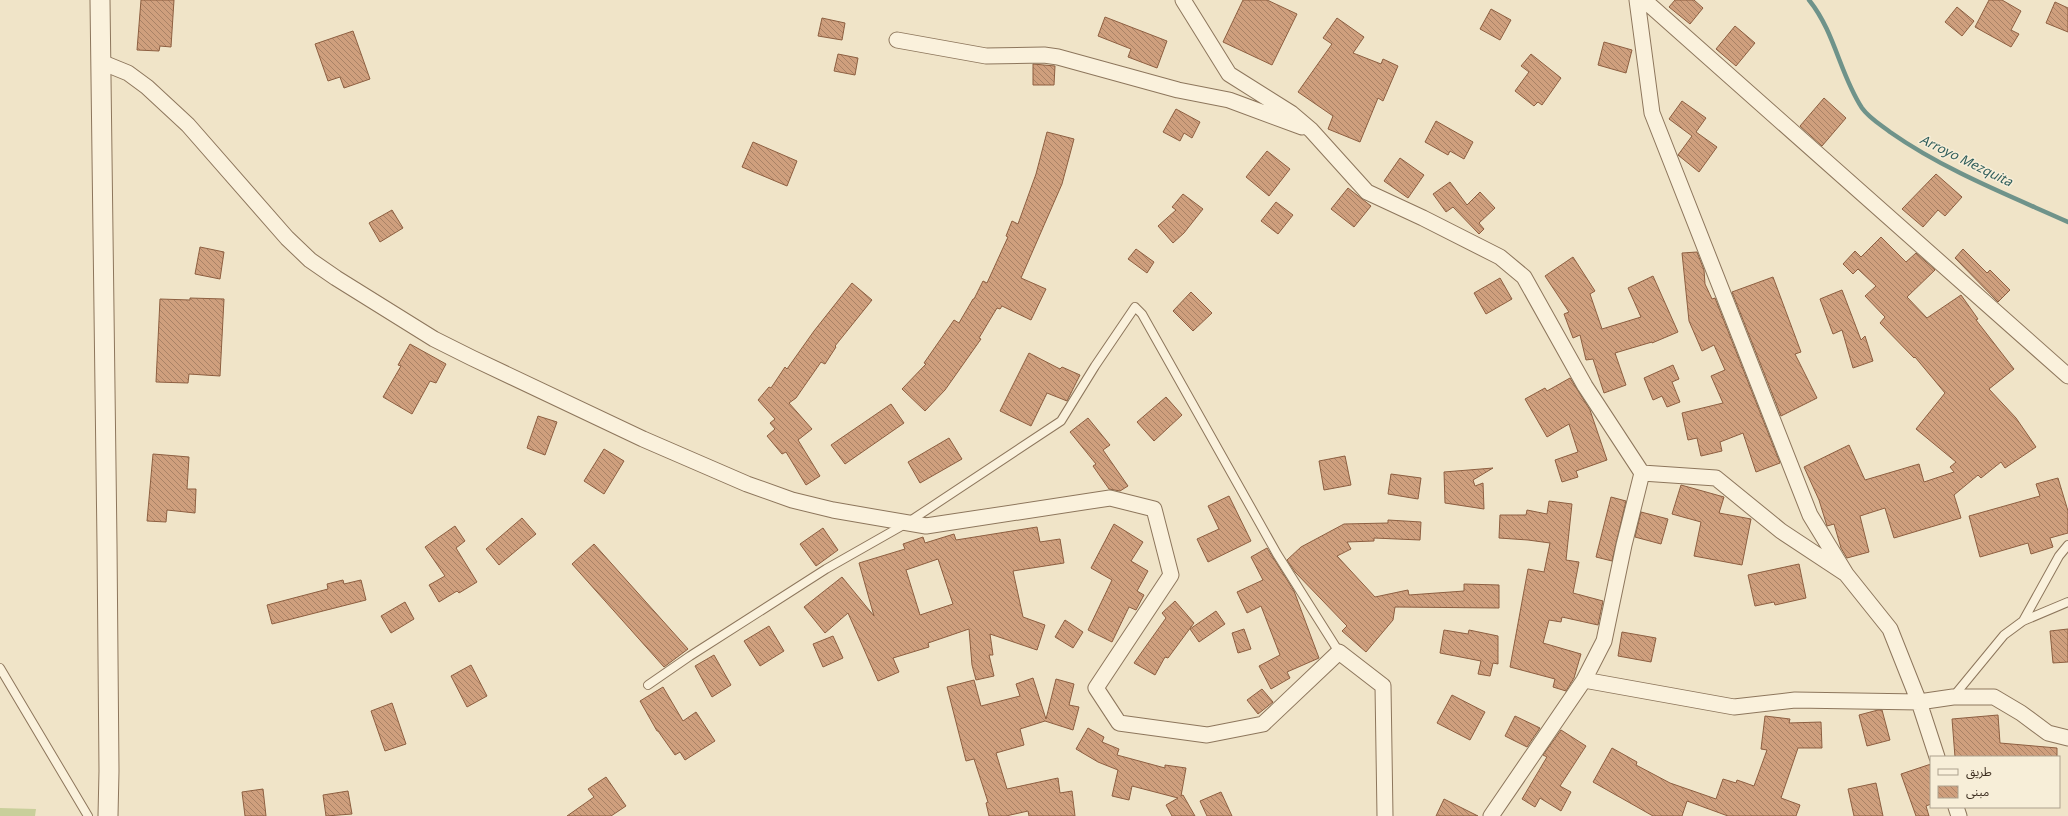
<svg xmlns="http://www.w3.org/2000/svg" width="2068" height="816" font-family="Georgia,'Noto Sans Arabic',serif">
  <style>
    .pitch { fill: #c9cf9b }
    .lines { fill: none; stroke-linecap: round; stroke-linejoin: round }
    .stream { stroke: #6f938a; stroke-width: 4.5 }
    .building { fill: url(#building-back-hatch); stroke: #8d5f41; fill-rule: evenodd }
    .service-casing { stroke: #8d765c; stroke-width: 10 }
    .minor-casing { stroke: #8d765c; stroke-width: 17 }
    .tertiary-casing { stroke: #8d765c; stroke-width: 21 }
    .service { stroke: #faf1dc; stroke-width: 8 }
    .minor { stroke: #faf1dc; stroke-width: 15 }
    .tertiary { stroke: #faf1dc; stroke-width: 19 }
    .labels { text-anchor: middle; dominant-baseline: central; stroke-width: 3; stroke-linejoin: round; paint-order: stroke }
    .water-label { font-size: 13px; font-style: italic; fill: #2f5d5a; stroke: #f7eed8 }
  </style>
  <defs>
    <pattern id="building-back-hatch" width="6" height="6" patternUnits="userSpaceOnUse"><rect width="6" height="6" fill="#cf9f7d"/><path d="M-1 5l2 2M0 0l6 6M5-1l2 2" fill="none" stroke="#a98266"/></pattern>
  </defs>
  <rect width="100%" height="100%" fill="#f0e4c8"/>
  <path class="pitch" d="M0,808L36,809L35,816H0Z"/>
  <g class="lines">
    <path class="stream" d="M1809,0C1835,32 1840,75 1862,108C1869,118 1881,125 1890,132C1944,170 2008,195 2068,222"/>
  </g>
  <path class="building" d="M141,0H174L171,47L160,46L159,51L137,50Z
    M1243,0H1267L1297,14L1272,65L1223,42Z
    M1675,0H1694L1703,8L1690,24L1669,7Z
    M1989,0H2002L2021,11L2011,30L2019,34L2011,47L1975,27Z
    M2055,2L2068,8V32L2046,23Z
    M1957,7L1974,21L1962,36L1945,22Z
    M1491,9L1511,20L1500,40L1480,29Z
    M1105,17L1167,41L1157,68L1128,57L1131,49L1098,36Z
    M822,18L845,23L842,40L818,36Z
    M1337,18L1364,37L1353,53L1381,64L1383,59L1398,66L1383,101L1378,98L1360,142L1328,129L1333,116L1298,92L1332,44L1323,38Z
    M1735,26L1755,43L1736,66L1716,49Z
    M353,31L370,79L344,88L340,77L328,81L315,44Z
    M1604,42L1632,50L1626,73L1598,65Z
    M838,54L858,58L855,75L834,71Z
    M1531,54L1561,78L1542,105L1538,102L1534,106L1515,91L1529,72L1521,66Z
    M1033,64L1055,66L1054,85H1033Z
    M1824,98L1846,118L1822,146L1800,126Z
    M1682,101L1706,118L1696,132L1717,147L1699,172L1678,155L1692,136L1669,119Z
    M1176,109L1200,122L1192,138L1184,133L1180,141L1163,132Z
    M1436,121L1473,142L1464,159L1450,151L1448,155L1425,142Z
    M1047,132L1074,139L1062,184L1021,278L1046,289L1031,320L1002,306L1000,309L997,308L979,338L981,339L945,390L925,411L902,389L926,364L924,363L954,320L959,323L973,299H974L983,281L987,283L1008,237L1006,236L1012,221L1018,224L1036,174Z
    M753,142L797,161L787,186L742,167Z
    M1267,151L1290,169L1269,196L1246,177Z
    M1400,158L1424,175L1408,198L1384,181Z
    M1936,174L1962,197L1945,216L1938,210L1923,227L1902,209Z
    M1450,182L1467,205L1480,192L1495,208L1479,223L1484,229L1479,234L1453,207L1446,212L1433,194Z
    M1348,188L1371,206L1354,227L1331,209Z
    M1183,194L1203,209L1184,233L1173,243L1158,226L1176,210L1172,207Z
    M1276,202L1293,215L1278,234L1261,221Z
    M392,210L403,228L380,242L369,223Z
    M1881,237L1906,262L1916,253L1935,270L1907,297L1927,318L1961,295L1978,319L1976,320L2014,369L1989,389L2016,418L2036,447L2005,468L2001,462L1981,478L1978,475L1954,495L1961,518L1894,538L1885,508L1860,516L1869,552L1847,558L1841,548L1834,524L1827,526L1819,500L1804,467L1849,445L1865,480L1919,464L1924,482L1954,472L1950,467L1956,462L1916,429L1945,393L1915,357L1914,358L1880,323L1885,317L1865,296L1876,286L1858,269L1853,274L1843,264L1855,251L1861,257Z
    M200,247L224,252L220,279L195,274Z
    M1136,249L1154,262L1147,273L1128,259Z
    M1963,249L1987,273L1990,270L2010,290L1998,302L1955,258Z
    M1697,252L1704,270L1705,284L1712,299L1715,298L1780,463L1756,472L1743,433L1720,442L1722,451L1701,456L1697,438L1688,440L1682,413L1723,403L1711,376L1725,370L1714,345L1702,351L1689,321L1682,253Z
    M1573,257L1595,291L1590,294L1602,329L1641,317L1628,288L1653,276L1678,332L1652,343V342L1615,353L1626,385L1604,393L1593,359L1586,360L1580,335L1573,338L1564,314L1569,312L1545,276Z
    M1773,277L1801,352L1795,354L1817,398L1781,416L1732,292Z
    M1500,278L1512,299L1486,314L1474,293Z
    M852,283L872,300L835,346L836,347L825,364L821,362L796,398L789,403L812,429L798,440L820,476L806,485L786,452L782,454L767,436L775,429L770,423L775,419L758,400L769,387L771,388L785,367L787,369L814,331Z
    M1842,290L1861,340L1865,336L1873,361L1853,368L1842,330L1833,334L1820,299Z
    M1191,292L1212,313L1193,331L1173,311Z
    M190,298L224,299L220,376L189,374L188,383L156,382L160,299L190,300Z
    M410,344L446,364L436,383L430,381L412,414L383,397L401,366L398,365Z
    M1029,353L1060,369L1062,367L1080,375L1067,401L1047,393L1031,426L1000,411Z
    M1673,365L1679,379L1672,382L1680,402L1667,407L1662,396L1653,400L1644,378Z
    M1570,378L1590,410L1607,460L1576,471L1578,477L1562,482L1555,460L1578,452L1569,424L1547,437L1525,399L1545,388L1547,391Z
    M1166,397L1182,415L1154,441L1137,422Z
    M891,404L904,423L845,464L831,445Z
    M538,416L557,422L545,455L527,448Z
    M1088,418L1110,445L1103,450L1128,486L1120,491L1109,489L1093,466L1096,464L1070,432Z
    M949,438L962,459L920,483L908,462Z
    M604,449L624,461L604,494L584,481Z
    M153,454L189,457L187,489H196L195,513L167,510L166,522L147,521Z
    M1345,456L1351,485L1324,490L1319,461Z
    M1493,468L1473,480L1475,486L1483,483L1484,509L1445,503L1444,472Z
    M1391,474L1421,478L1418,499L1388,494Z
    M2058,478L2068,511V533L2050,538L2053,547L2031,554L2028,543L1980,557L1969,516L2040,496L2036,484Z
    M1681,485L1724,497L1719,513L1751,519L1742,565L1694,556L1701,522L1672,514Z
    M1229,496L1251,541L1208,562L1197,539L1219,529L1208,506Z
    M1611,497L1626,501L1612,561L1596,557Z
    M1549,501L1572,504L1566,560L1579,562L1573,593L1603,601L1598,625L1562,617L1561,622L1549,620L1543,643L1581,654L1574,678L1566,691L1553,687L1555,679L1510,667L1528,569L1544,572L1550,543L1528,540L1499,538L1500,515H1526L1527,510L1547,514Z
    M1641,512L1668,519L1661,544L1635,537Z
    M522,518L536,534L499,565L486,549Z
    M1388,520L1421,522L1420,540L1374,538V541L1347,542L1351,549L1337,556L1375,597L1408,590L1409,595L1464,591V584L1499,585V608L1395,607L1393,620L1366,652L1342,631L1347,626L1295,572L1287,560L1301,547L1344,524L1388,523Z
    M1114,524L1143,542L1131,561L1148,571L1137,591L1144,595L1136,610L1129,607L1112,642L1088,630L1112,580L1091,568Z
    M455,526L465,541L456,548L477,582L459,593L457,591L439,602L429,585L445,576L425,547Z
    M1037,527L1040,542L1060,539L1064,563L1013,571L1023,617L1045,625L1037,650L990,634L993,655H989L994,676L976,680L972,665L969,629L928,643L929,647L893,658L899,672L878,681L848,613L825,633L804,607L842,577L874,616L859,563L905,549L903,544L923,537L925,543L954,534L956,540ZM938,559L953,604L920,615L906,570Z
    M823,528L838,550L816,566L800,544Z
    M594,544L688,649L664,667L572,564Z
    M1267,548L1294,591L1319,658L1287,672L1290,678L1271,689L1259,666L1280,655L1261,606L1247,613L1237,592L1263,580L1251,557Z
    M1799,564L1806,598L1775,605L1774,602L1755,606L1748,575Z
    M343,580L344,584L361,580L366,600L272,624L267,605L328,589L327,584Z
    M1175,601L1194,623L1168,658L1165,657L1155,675L1134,663L1166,618L1162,613Z
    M405,602L414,619L391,633L381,616Z
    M1216,611L1225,624L1199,642L1190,629Z
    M1065,620L1083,632L1073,648L1055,637Z
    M769,626L784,651L760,666L744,641Z
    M1244,629L1251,649L1238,653L1232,633Z
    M2068,629V662L2053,663L2050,631Z
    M1444,630L1468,634L1469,630L1498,636V664L1493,663L1490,676L1478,674L1481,661L1440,653Z
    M1622,632L1656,638L1651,662L1618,656Z
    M833,636L843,658L823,667L813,644Z
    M714,655L731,685L712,697L695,666Z
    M471,665L487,696L467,707L451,676Z
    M1033,678L1046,719L1056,679L1074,684L1069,705L1079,707L1073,730L1045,721L1020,729L1024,745L996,753L1007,789L1058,778L1060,793L1072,791L1075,816H1029L1028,811L1006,816H989L986,803L988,802L974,759L966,761L947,687L974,680L981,706L1020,696L1016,684Z
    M663,687L683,721L696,712L715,741L685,760L680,752L675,755L658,731H657L640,701Z
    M1262,689L1273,702L1258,714L1247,700Z
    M1452,695L1485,712L1470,740L1437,723Z
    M392,703L406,744L385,751L371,711Z
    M1878,710H1882L1890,740L1867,746L1859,715Z
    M1998,715L2000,743L2057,748V757H1955L1952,719Z
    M1515,716L1540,728L1527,747L1505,736Z
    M1765,716L1790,719L1789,723L1821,722L1822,748H1798L1781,798L1800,805L1796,816H1728L1687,801L1682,816H1653L1593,782L1612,748L1637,762L1636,765L1670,783L1716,799L1723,779L1736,783L1737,780L1754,786L1767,750L1761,749Z
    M1088,728L1104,737L1102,742L1119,749L1117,755L1165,768V765L1186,768L1181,796L1183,795L1195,816H1172L1166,805L1178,798L1132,786L1129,800L1112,796L1118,770L1098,762L1076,749Z
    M1561,730L1586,746L1560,786L1571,792L1561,811L1540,798L1535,807L1522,799L1547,757L1543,755Z
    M1931,764V804L1926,806L1929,816H1916L1901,774Z
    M606,777L626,806L611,816H567L594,797L588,789Z
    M1876,783L1883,816H1854L1848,789Z
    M263,789L266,816H245L242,792Z
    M348,791L352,814L326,816L323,795Z
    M1221,792L1232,816H1207L1200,801Z
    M1444,799L1478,816H1436Z"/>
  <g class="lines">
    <g class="service-casing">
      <path id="service" d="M2023,621L2059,556L2068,545
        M0,668L88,816
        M648,685L690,656L826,569L907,523L1061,421L1095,366L1135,307L1142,314L1277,554L1339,652
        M1953,697L2004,635L2023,621L2068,602"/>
    </g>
    <g class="minor-casing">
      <path id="minor" d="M1183,0L1229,74L1291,113L1311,130L1367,192L1423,218L1500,257L1524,277L1585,386L1642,473L1624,545L1604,641L1584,680L1491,816
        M1637,0L1652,113L1810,515L1846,574
        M1644,0L2068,376
        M897,40L986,56L1044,55L1058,57L1178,90L1229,100L1302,127
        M101,62L128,73L147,87L188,125L287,238L310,260L336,278L434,339L472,358L643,439L747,484L792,500L833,510L926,526L1110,498L1154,509L1171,575L1096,688L1119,723L1207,735L1263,724L1339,652L1383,686L1385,816
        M1642,473L1716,478L1781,531L1846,574L1890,629L1919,702L1937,757
        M1584,680L1734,707L1795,700L1919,702L1953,697H1994L2021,713L2048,733L2068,738
        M1956,807L1959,816"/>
    </g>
    <g class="tertiary-casing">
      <path id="tertiary" d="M100,0L107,544L109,771L108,816"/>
    </g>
    <use href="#service" class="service"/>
    <use href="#minor" class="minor"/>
    <use href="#tertiary" class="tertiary"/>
  </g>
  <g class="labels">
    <g class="water-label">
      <text transform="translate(1966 161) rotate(26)">Arroyo Mezquita</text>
    </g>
  </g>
  <rect x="1930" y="756" width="130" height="52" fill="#f7eed8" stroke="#ada18e"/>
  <rect x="1938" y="769" width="20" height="6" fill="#faf1dc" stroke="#ada18e"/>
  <text x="1966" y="776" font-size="12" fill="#3d2e20">طريق</text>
  <rect x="1938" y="786" width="20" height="12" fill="url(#building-back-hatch)" stroke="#ada18e"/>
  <text x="1966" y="796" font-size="12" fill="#3d2e20">مبنى</text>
</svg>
